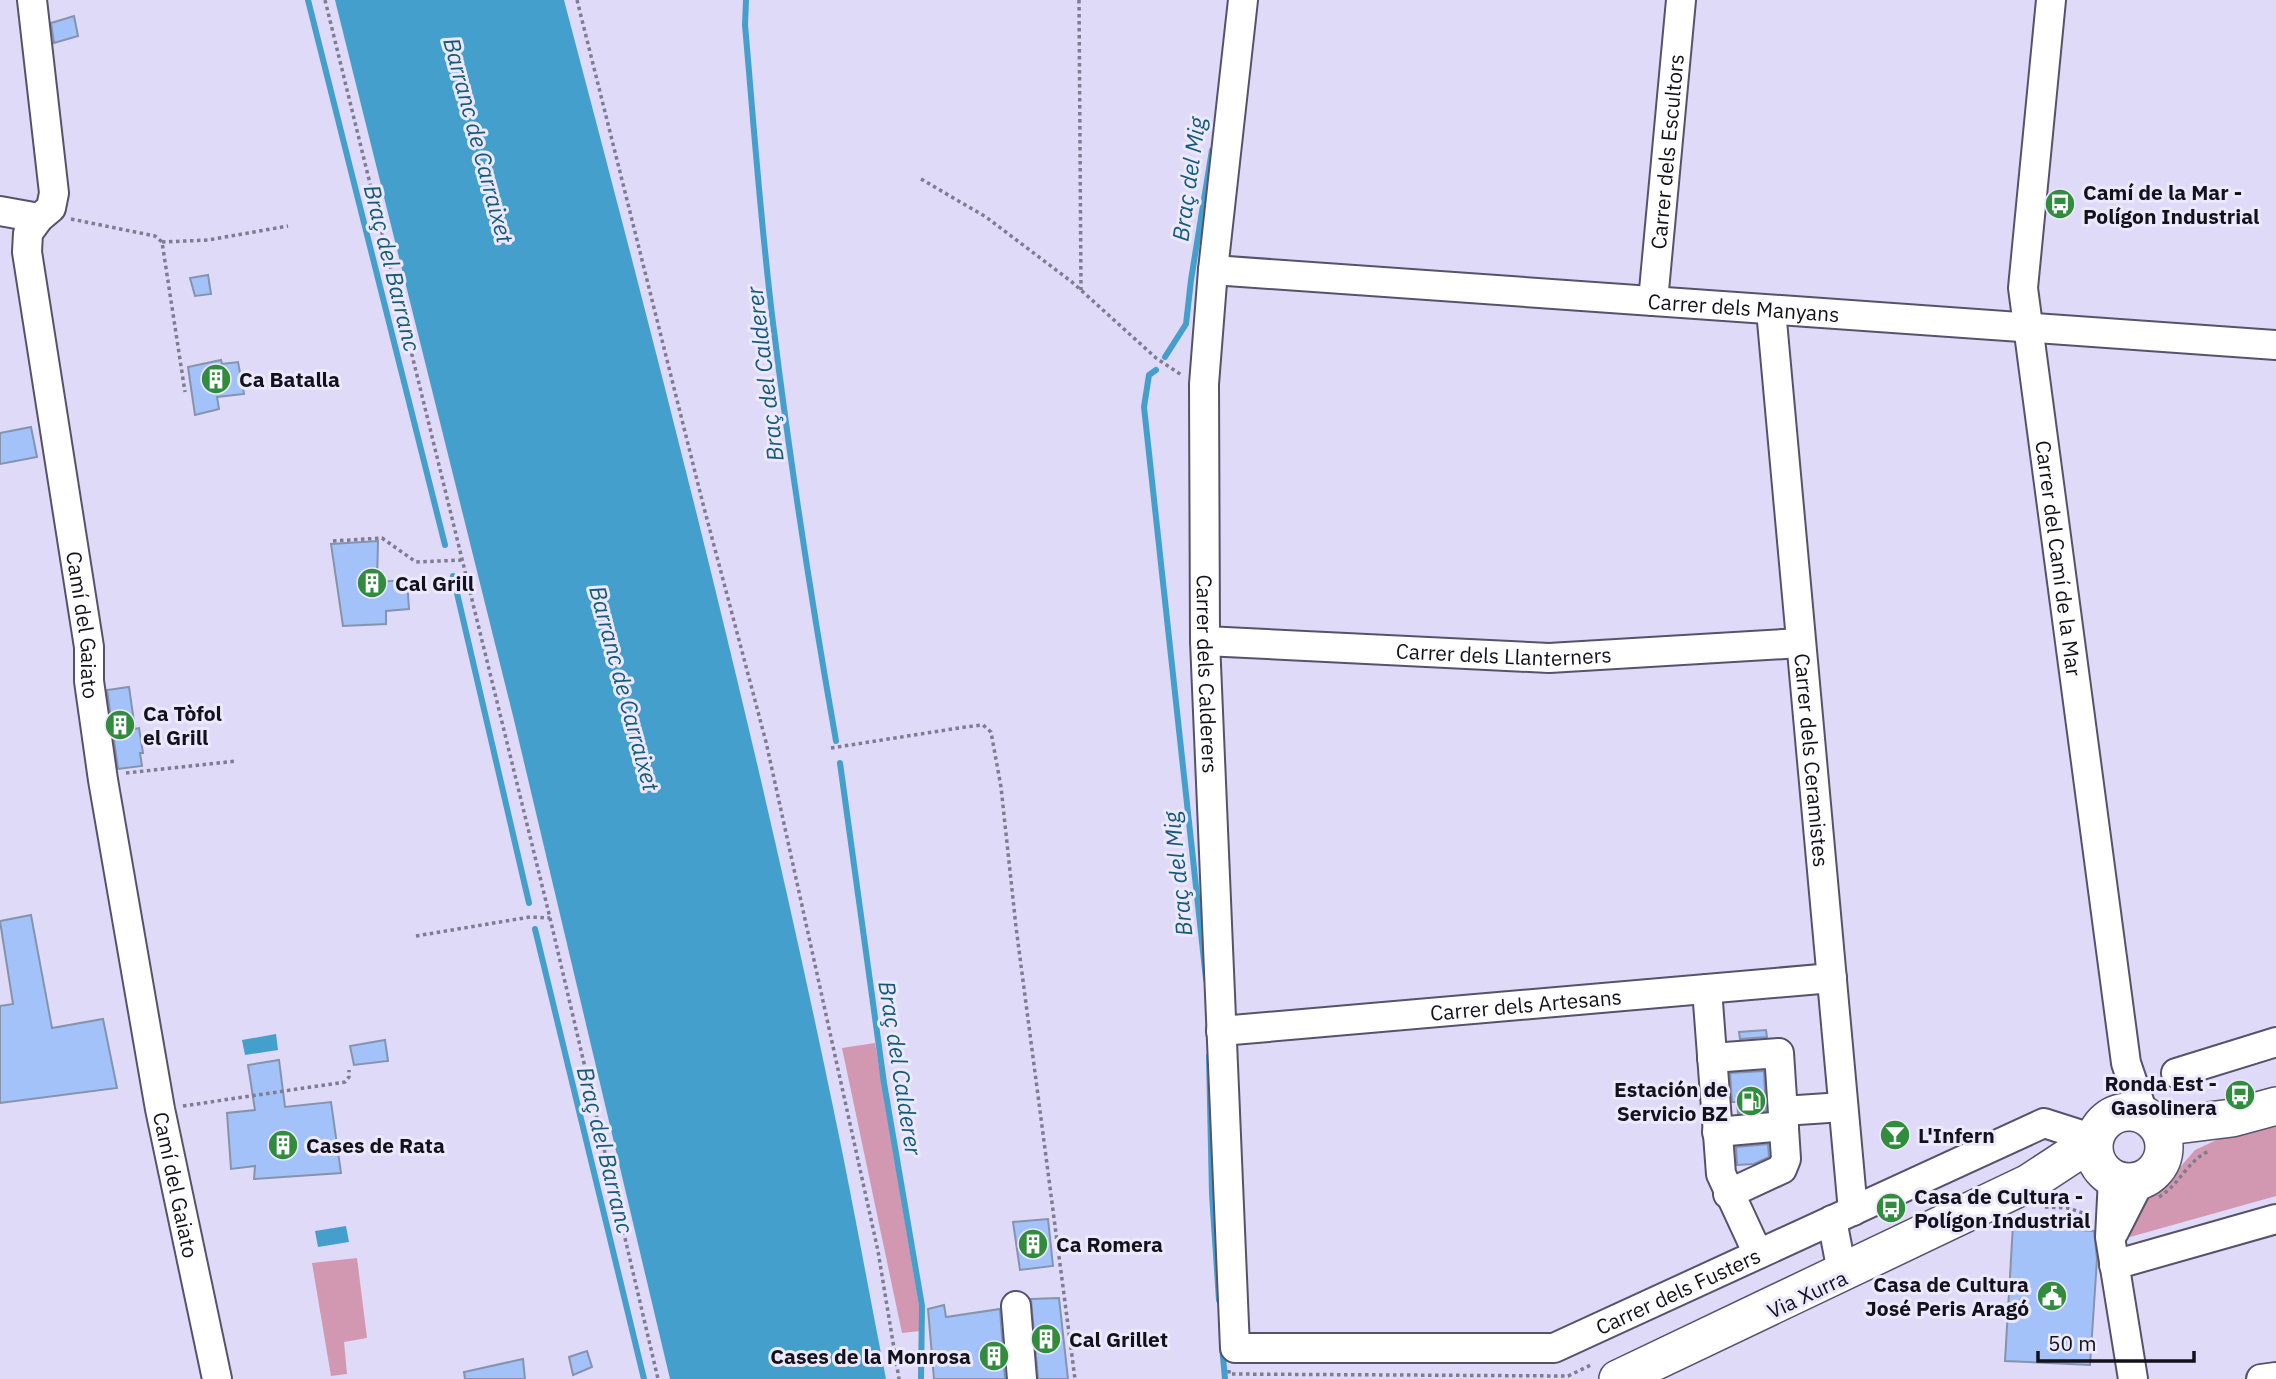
<svg xmlns="http://www.w3.org/2000/svg" width="2276" height="1379" font-family="'IBM Plex Sans',sans-serif">
  <style>
    .green { fill: #d298b1 }
    .water { fill: #459fcc }
    .lines { fill: none; stroke-linecap: round; stroke-linejoin: round }
    .stream { stroke: #459fcc; stroke-width: 6 }
    .building { fill: #a4c2fa; stroke: #8693ad; stroke-width: 2 }
    .minor-casing { stroke: #56526b; stroke-width: 32 }
    .major-casing { stroke: #56526b; stroke-width: 40 }
    .path { stroke: #7f7b90; stroke-width: 3.5; stroke-dasharray: 3.5 3.5; stroke-linecap: butt }
    .minor { stroke: #fff; stroke-width: 28 }
    .major { stroke: #fff; stroke-width: 37 }
    .labels { text-anchor: middle; dominant-baseline: central; stroke-width: 6; stroke-linejoin: round; paint-order: stroke }
    .street-label { font-size: 21px; fill: #13111b; stroke: #ebe9fb }
    .poi-label { font-size: 21px; font-weight: bold; fill: #13111b; stroke: #ebe9fb; text-anchor: start }
    .water-label { font-size: 23px; font-style: italic; fill: #155a79; stroke: #ebe9fb }
  </style>
  <rect width="100%" height="100%" fill="#dedaf8"/>
  <path class="green" d="M875,1043L919,1306L920,1331L902,1333L842,1048Z
    M2276,1118V1196L2130,1237L2126,1220L2148,1195L2169,1180L2195,1150L2223,1137Z
    M357,1258L367,1338L344,1342L347,1374L331,1376L312,1263Z"/>
  <path class="water" d="M335,0H564C661,367 756,735 833,1107C852,1197 868,1288 886,1379H670L514,720Z
    M276,1034L278,1050L245,1055L242,1040Z
    M346,1226L349,1242L318,1247L315,1231Z"/>
  <g class="lines">
    <path class="stream" d="M308,0L445,545
      M746,0L745,25C754,127 761,230 774,331C791,468 812,605 836,741
      M1165,357L1186,324L1191,280L1212,150
      M1156,370L1149,375L1144,407L1206,979
      M453,576L529,903
      M840,763L884,1083L922,1306L921,1379
      M535,929L644,1379
      M1209,1056L1212,1194L1219,1300
      M1222,1346L1225,1379"/>
  </g>
  <path class="building" d="M74,16L78,36L54,43L51,23Z
    M208,275L211,294L195,296L190,278Z
    M221,360L222,364L238,362L244,394L217,397L219,409L195,415L188,367Z
    M31,427L37,457L0,464V433Z
    M378,541L377,582L407,580L409,609L386,611V624L343,626L331,544Z
    M129,687L135,729L139,728L143,753H140L142,766L118,769L107,690Z
    M31,915L52,1028L103,1019L117,1088L0,1103V1006L13,1004L0,921Z
    M1766,1030L1767,1037L1740,1039L1739,1032Z
    M385,1040L388,1061L354,1065L350,1046Z
    M279,1060L285,1107L331,1102L341,1173L254,1179L255,1166L231,1169L227,1113L255,1110L248,1065Z
    M1764,1071L1766,1111L1738,1113L1737,1102H1732L1730,1073Z
    M1768,1144L1769,1157L1754,1164L1737,1165L1736,1147Z
    M1048,1219L1053,1266L1020,1270L1013,1222Z
    M2013,1225L2094,1231L2097,1259L2090,1365L2005,1361Z
    M1059,1298L1068,1379H1038L1031,1299Z
    M944,1305L946,1317L1000,1309L1005,1379H934L928,1309Z
    M587,1351L592,1367L573,1375L569,1357Z
    M523,1359L525,1379H465L464,1372Z"/>
  <g class="lines">
    <g class="minor-casing">
      <g id="minor">
        <path id="s1" d="M32,0L54,193L51,208L39,218L28,233L27,252L89,647V681L103,780L160,1109L217,1379"/>
        <path id="s2" d="M1243,0L1213,270L1204,384L1205,641L1235,1348H1554L2044,1123L2094,1139"/>
        <path id="s3" d="M2051,0L2023,288L2126,1063L2143,1113"/>
        <path d="M0,211L39,218"/>
        <path id="s4" d="M1213,270L2276,345"/>
        <path id="s5" d="M1653,301L1681,0"/>
        <path id="s6" d="M1771,310L1853,1211"/>
        <path id="s7" d="M1205,641L1549,658L1801,643"/>
        <path d="M1707,989L1721,1174L1758,1254"/>
        <path id="s8" d="M1221,1031L1832,978"/>
        <path d="M1712,1058L1779,1053L1786,1159L1782,1169L1728,1194"/>
        <path d="M2176,1073L2276,1042"/>
        <path d="M1783,1111L1843,1107"/>
        <path d="M1717,1132L1784,1126"/>
        <path d="M2113,1179L2110,1237L2133,1379"/>
        <path d="M1832,1220L1842,1272"/>
        <path d="M2114,1232L2140,1181"/>
        <path d="M2114,1265L2276,1219"/>
        <path d="M1016,1306L1022,1379"/>
        <path d="M2261,1379L2276,1377"/>
      </g>
    </g>
    <g class="major-casing">
      <path id="major" d="M2094 1147a35 35 0 1 1 70 0a35 35 0 1 1-70 0Z
        M2160,1127L2232,1118L2276,1106
        M1618,1379L2029,1183L2093,1141"/>
    </g>
    <path class="path" d="M325,0L550,918L658,1379
      M577,0L703,504L766,742L878,1251L899,1379
      M1079,0L1081,290
      M921,179L986,217L1072,282L1156,358L1183,376
      M71,219L155,236L162,242L185,392
      M162,242L208,240L288,226
      M333,541L382,538L416,562L463,560
      M831,748L965,727L983,725L991,732L1001,787L1016,927L1075,1379
      M126,773L237,761
      M416,936L530,917L550,918
      M183,1106L345,1082L349,1077V1070
      M2159,1197C2180,1184 2187,1161 2209,1151
      M2045,1207L2068,1208L2089,1215
      M1229,1370V1374L1568,1376L1593,1364"/>
    <use href="#minor" class="minor"/>
    <use href="#major" class="major"/>
  </g>
  <defs>
    <g id="bus-disc" transform="scale(1.575)"><circle r="9.5" fill="#318c3d" stroke="#ebe9fb"/><path d="M-5-6H5V4H4V6H2V4H-2V6H-4V4H-5ZM-3.5-4V0h7V-4ZM-3.5 1.2v1.5H-2V1.2ZM2 1.2v1.5H3.5V1.2Z" fill="#fff"/></g>
    <g id="building-disc" transform="scale(1.575)"><circle r="9.5" fill="#318c3d" stroke="#ebe9fb"/><path d="M-4-6H4V6H1V3H-1V6H-4ZM-2.5-4.3h1.7v1.8h-1.7ZM.8-4.3h1.7v1.8H.8ZM-2.5-1h1.7V.8h-1.7ZM.8-1h1.7V.8H.8Z" fill="#fff"/></g>
    <g id="fuel-disc" transform="scale(1.575)"><circle r="9.5" fill="#318c3d" stroke="#ebe9fb"/><path d="M-5.5-6h7V0h2V4h1.3V-2.5L3-4.5l.8-.8L6-3V5H2.5V1h-1V6h-7ZM-4.2-4.7v3.2H.2V-4.7Z" fill="#fff"/></g>
    <g id="bar-disc" transform="scale(1.575)"><circle r="9.5" fill="#318c3d" stroke="#ebe9fb"/><path d="M-6-5H6L.8 .8V4.5H3.5V6h-7V4.5H-.8V.8Z" fill="#fff"/></g>
    <g id="civic-disc" transform="scale(1.575)"><circle r="9.5" fill="#318c3d" stroke="#ebe9fb"/><path d="M-.6-6.5H3V-4.5H.6V-3L4-1V1h2V6H-6V1h2V-1L-.6-3ZM-1.2 2.5V6h2.4V2.5Z" fill="#fff"/></g>
  </defs>
  <g fill-rule="evenodd">
    <use href="#bus-disc" x="2060" y="204"/>
    <use href="#building-disc" x="216" y="379"/>
    <use href="#building-disc" x="372" y="583"/>
    <use href="#building-disc" x="120" y="725"/>
    <use href="#bus-disc" x="2240" y="1095"/>
    <use href="#fuel-disc" x="1751" y="1101"/>
    <use href="#bar-disc" x="1895" y="1135"/>
    <use href="#building-disc" x="283" y="1145"/>
    <use href="#bus-disc" x="1891" y="1208"/>
    <use href="#building-disc" x="1033" y="1244"/>
    <use href="#civic-disc" x="2052" y="1296"/>
    <use href="#building-disc" x="1046" y="1339"/>
    <use href="#building-disc" x="994" y="1356"/>
  </g>
  <g class="labels">
    <g class="street-label">
      <text stroke="none"><textPath href="#s5" startOffset="150">Carrer dels Escultors</textPath></text>
      <text stroke="none"><textPath href="#s4" startOffset="532">Carrer dels Manyans</textPath></text>
      <text stroke="none"><textPath href="#s3" startOffset="562">Carrer del Camí de la Mar</textPath></text>
      <text stroke="none"><textPath href="#s1" startOffset="640">Camí del Gaiato</textPath></text>
      <text stroke="none"><textPath href="#s7" startOffset="299">Carrer dels Llanterners</textPath></text>
      <text stroke="none"><textPath href="#s2" startOffset="676">Carrer dels Calderers</textPath></text>
      <text stroke="none"><textPath href="#s6" startOffset="452">Carrer dels Ceramistes</textPath></text>
      <text stroke="none"><textPath href="#s8" startOffset="306">Carrer dels Artesans</textPath></text>
      <text stroke="none"><textPath href="#s1" startOffset="1208">Camí del Gaiato</textPath></text>
      <text stroke="none"><textPath href="#s2" startOffset="1806">Carrer dels Fusters</textPath></text>
      <text transform="translate(1807 1294) rotate(-25)">Via Xurra</text>
    </g>
    <g class="poi-label">
      <text x="2083" y="192">Camí de la Mar -<tspan x="2083" dy="24">Polígon Industrial</tspan></text>
      <text x="239" y="379">Ca Batalla</text>
      <text x="395" y="583">Cal Grill</text>
      <text x="143" y="713">Ca Tòfol<tspan x="143" dy="24">el Grill</tspan></text>
      <text x="2217" y="1083" text-anchor="end">Ronda Est -<tspan x="2217" dy="24">Gasolinera</tspan></text>
      <text x="1728" y="1089" text-anchor="end">Estación de<tspan x="1728" dy="24">Servicio BZ</tspan></text>
      <text x="1918" y="1135">L'Infern</text>
      <text x="306" y="1145">Cases de Rata</text>
      <text x="1914" y="1196">Casa de Cultura -<tspan x="1914" dy="24">Polígon Industrial</tspan></text>
      <text x="1056" y="1244">Ca Romera</text>
      <text x="2029" y="1284" text-anchor="end">Casa de Cultura<tspan x="2029" dy="24">José Peris Aragó</tspan></text>
      <text x="1069" y="1339">Cal Grillet</text>
      <text x="971" y="1356" text-anchor="end">Cases de la Monrosa</text>
    </g>
    <g class="water-label">
      <text transform="translate(479 140) rotate(75)">Barranc de Carraixet</text>
      <text transform="translate(1188 179) rotate(-82)">Braç del Mig</text>
      <text transform="translate(393 268) rotate(76)">Braç del Barranc</text>
      <text transform="translate(764 374) rotate(-97)">Braç del Calderer</text>
      <text transform="translate(625 688) rotate(75)">Barranc de Carraixet</text>
      <text transform="translate(1177 874) rotate(-96)">Braç del Mig</text>
      <text transform="translate(901 1068) rotate(81)">Braç del Calderer</text>
      <text transform="translate(606 1150) rotate(76)">Braç del Barranc</text>
    </g>
  </g>
  <path d="M2038 1351v10h156v-10" fill="none" stroke="#13111b" stroke-width="3.5"/>
  <text x="2048" y="1351" font-size="21" fill="#13111b" stroke="#ebe9fb" stroke-width="5" paint-order="stroke">50 m</text>
</svg>
